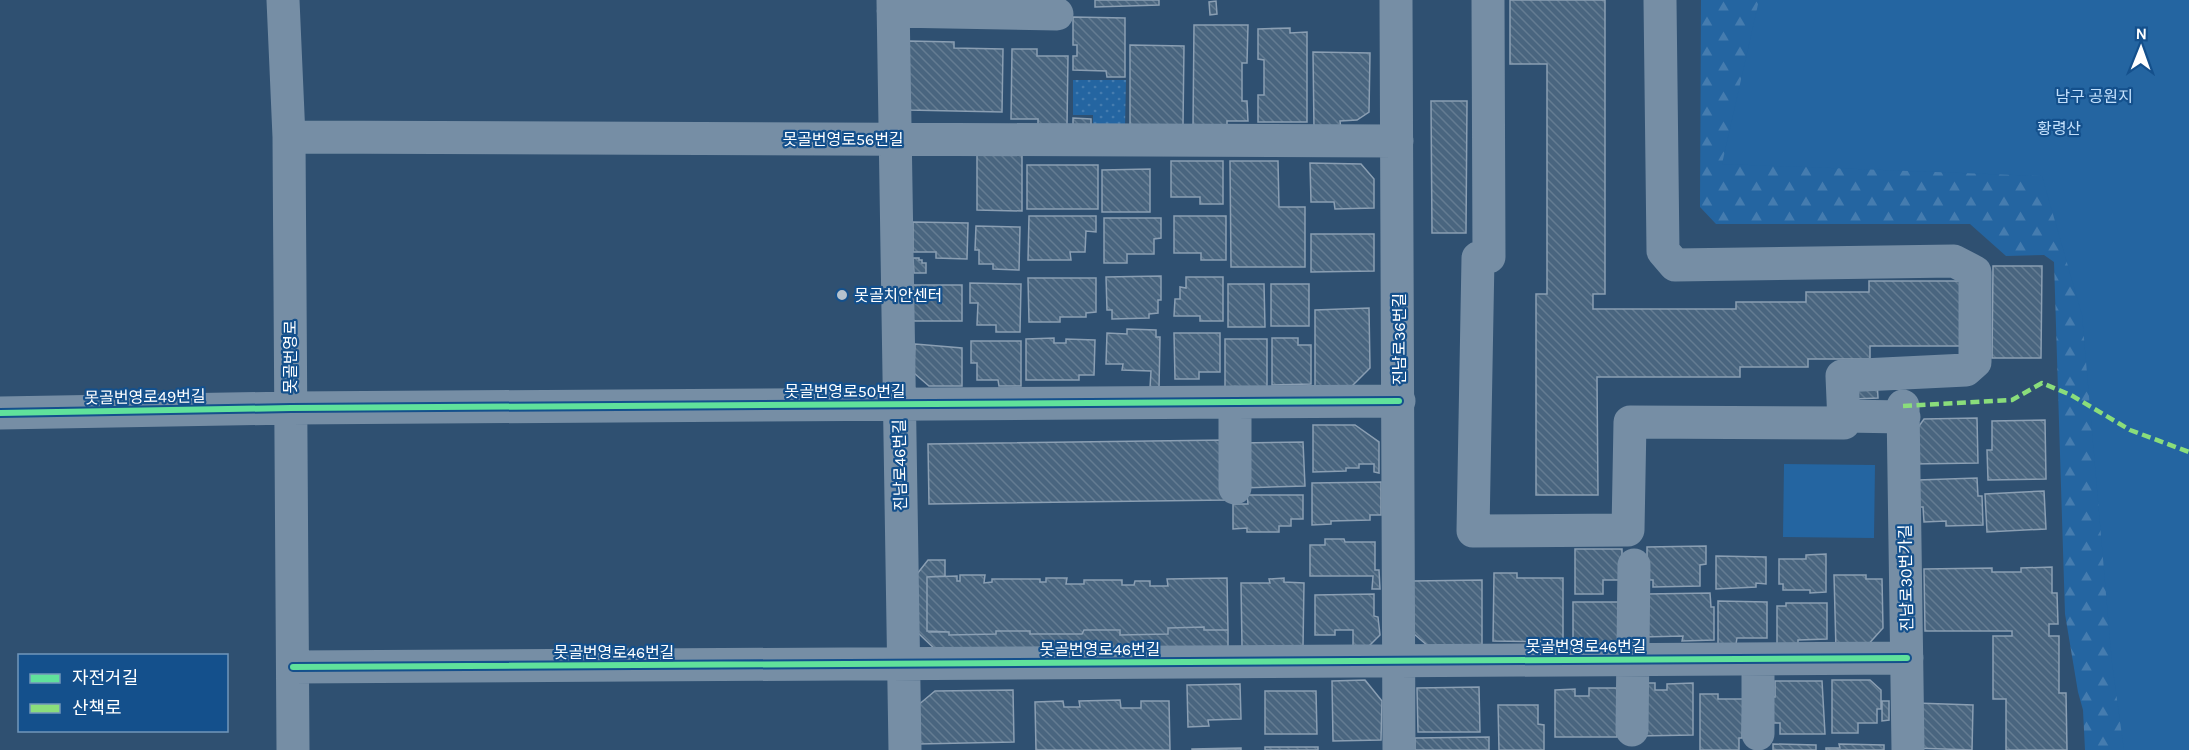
<svg xmlns="http://www.w3.org/2000/svg" width="2189" height="750" font-family="Karla,'Noto Sans KR',sans-serif">
  <style>
    .grass { fill: url(#grass-dots) }
    .forest { fill: url(#forest-firs) }
    .park { fill: #2465a1 }
    .building { fill: url(#building-back-hatch); stroke: #8b9fb3; stroke-width: 1.5 }
    .lines { fill: none; stroke-linecap: round; stroke-linejoin: round }
    .minor { stroke: #768ea5; stroke-width: 33 }
    .quiet { stroke: #8add7b; stroke-width: 4.5; stroke-dasharray: 9 4.5; stroke-linecap: butt }
    .cycleway-casing { stroke: #14508c; stroke-width: 10 }
    .cycleway { stroke: #60e19b; stroke-width: 6 }
    .poi-dot { fill: #b6c2cd; stroke: #14508c; stroke-width: 2 }
    .labels { text-anchor: middle; dominant-baseline: central; stroke-width: 4.5; stroke-linejoin: round; paint-order: stroke }
    .park-label { font-size: 16px; fill: #c3e0fc; stroke: #14508c }
    .street-label { font-size: 16px; fill: #fff; stroke: #14508c }
    .poi-label { font-size: 16px; fill: #fff; stroke: #14508c; text-anchor: start }
  </style>
  <defs>
    <pattern id="grass-dots" width="8" height="8" patternUnits="userSpaceOnUse" patternTransform="scale(1.5)"><rect width="8" height="8" fill="#2465a1"/><path d="M2 2h.1M6 6h.1" fill="none" stroke="#457caf" stroke-width="1.8" stroke-linecap="round"/></pattern>
    <pattern id="forest-firs" width="22" height="20" patternUnits="userSpaceOnUse" patternTransform="scale(1.5)"><rect width="22" height="20" fill="#2465a1"/><path d="M5 1l3.5 6h-7zM16 11l3.5 6h-7z" fill="#457caf"/></pattern>
    <pattern id="building-back-hatch" width="6" height="6" patternUnits="userSpaceOnUse" patternTransform="scale(1.5)"><rect width="6" height="6" fill="#49657f"/><path d="M-1 5l2 2M0 0l6 6M5-1l2 2" fill="none" stroke="#647c92"/></pattern>
  </defs>
  <rect width="100%" height="100%" fill="#2f5071"/>
  <path class="grass" d="M1073,80H1126L1125,127H1093V115H1073Z"/>
  <path class="forest" d="M1701,0H2189V750H2085L2083,710L2078,692L2065,614L2054,262L2044,255L2006,256L1970,224H1716L1700,207Z"/>
  <path class="park" d="M1759,0H2189V750H2124L2112,663L2082,315L2042,176L1722,164Z
    M1784,464L1875,465L1874,538L1783,537Z"/>
  <path class="building" d="M1095,0H1159V5L1095,7Z
    M1510,0H1605V294H1593V309H1736V302H1806V292H1869V281H1966V346H1870V359H1808V367H1740V377H1597L1598,495H1536V294H1547V64H1510Z
    M1216,1L1217,14L1210,15L1209,2Z
    M1073,17L1125,18V77H1107L1106,71L1073,70V56H1077V45H1073Z
    M1194,25H1248L1247,63H1242V101H1247L1248,121H1227V126H1193Z
    M1290,28V33L1307,32V122H1258V95H1264V60L1258,59V29Z
    M909,41L954,42V48L1003,49L1002,112L908,110Z
    M1130,45L1184,46L1183,126H1130Z
    M1012,49H1037V56H1068L1067,127L1038,126V119H1011Z
    M1313,52L1370,53L1369,112L1357,120L1340,121L1341,129H1314Z
    M1431,101H1467L1466,233H1432Z
    M1073,118L1091,119V127L1073,128Z
    M977,153H1022V211L977,210Z
    M1171,161H1223V204H1200V197H1171Z
    M1230,161H1278L1279,207H1305V267H1231Z
    M1310,163L1361,164L1374,179V208L1335,209L1334,202H1311Z
    M1027,165H1098V209H1027Z
    M1150,169V212H1102V170Z
    M1029,216H1096V232L1086,231L1085,252H1070L1071,260H1028Z
    M1174,216H1226V260H1201V253H1174Z
    M1104,218H1161V238L1154,239V254H1127V263H1104Z
    M913,222L968,223L967,259L936,258V252H913Z
    M976,226L1020,227L1019,270L993,269V264H979V250H975Z
    M1311,234H1374V271L1311,272Z
    M913,258H919V260H922V263H926V273H914Z
    M1993,266H2042L2041,358H1992Z
    M1161,276V300H1158V313L1149,314V318L1112,319V310H1107L1106,277Z
    M1186,277H1223V321H1200V316H1174L1175,299H1180V287L1186,288Z
    M1028,278H1096V312L1086,313V317H1060V322H1029Z
    M970,283L1021,284L1020,332H996V325H977L978,303H970Z
    M1228,284H1264L1265,327H1228Z
    M1271,284H1309V326H1271Z
    M912,285H962V321H912Z
    M1369,308L1370,368L1352,386H1315V310Z
    M1127,329L1156,330V337H1160L1159,389L1150,388L1151,371L1122,370L1123,364H1106L1107,333L1127,334Z
    M1174,333H1220V372H1199V379H1175Z
    M1054,338V343H1066V339L1095,340L1094,375H1079V380H1026V339Z
    M1272,338H1298V345H1311V384L1272,385Z
    M1225,339H1267V388H1225Z
    M971,341H1021V386H999L998,380H977V363H971Z
    M915,344L962,348V386H929L914,373Z
    M1877,380L1878,398L1854,399L1853,381Z
    M1977,418L1978,463L1913,464L1912,436L1924,419Z
    M2045,420L2046,479L1988,480L1987,450H1992V421Z
    M1313,425H1355L1379,442V473L1374,472V464H1359V468H1346V471L1313,472Z
    M1226,440L1227,500L929,504L928,444Z
    M1303,442L1305,486L1242,488L1240,443Z
    M1977,478L1978,496H1982L1983,525L1946,526V521L1924,522L1923,507H1919L1918,480Z
    M1381,482V515H1370V520L1331,521V524L1312,525V483Z
    M2044,491L2046,529L1987,532L1985,494Z
    M1247,495H1303V519H1291V526H1279V532H1247V528L1233,529V504H1248Z
    M1325,539H1344L1345,542H1375V570H1379L1380,589H1372L1373,576H1310V545H1325Z
    M1706,546V564L1700,565V586L1653,587V580H1647V547Z
    M1575,549H1622V580H1603V594H1575Z
    M1826,554V592L1810,593V590H1783V584H1779V559H1806V555Z
    M1716,556L1766,557V584L1756,583V587L1716,589Z
    M928,560H945V576L927,577V631L949,632V635L996,634V631H1030V634H1082L1084,630H1120V635L1168,634V628L1204,627V630H1228V649L938,652L918,633L917,574Z
    M2052,567V593H2057L2058,624H2049V636H2059V693H2066L2067,750H2006V699H1993V636H2012V631H1925L1924,569L1992,568V572H2021V568Z
    M1494,573H1517V578H1563V642L1493,641Z
    M960,575H985L984,583L992,582V579H1040V582H1046V578H1067L1066,584H1084V580H1122V585H1134L1135,581H1150V586H1168L1167,579L1227,578L1228,630H1204V627L1168,628V634L1120,635V630H1084L1082,634H1030V631H996V634L949,635V632H929L927,631V577L957,576V581H960Z
    M1834,575H1866V579H1882L1883,628L1865,648L1836,650Z
    M1284,578V582L1304,583L1303,647H1242L1241,583H1270L1269,579Z
    M1482,580V646H1428L1414,634L1413,581Z
    M1710,593L1711,607H1714V640L1682,641L1683,636L1643,637L1647,594Z
    M1374,594V616L1378,617L1380,635L1362,653H1353V630H1335V635H1315V595Z
    M1718,601L1767,602V638H1737L1736,644L1718,645Z
    M1573,602H1621V640L1611,647H1573Z
    M1786,603H1827V639L1798,640V644L1777,645V606H1786Z
    M1365,680L1382,701L1381,740L1333,741L1332,681Z
    M1832,680H1870L1881,690V709H1877V723H1858V733H1832Z
    M1775,681H1822L1825,734H1780V723H1771V697H1775Z
    M1638,683H1655V690H1667V684L1693,683V735L1638,736Z
    M1240,684L1241,719L1208,720L1209,726L1188,727L1187,685Z
    M1479,687L1480,732H1418L1417,688Z
    M1589,688H1617V737H1555V690L1575,689V696H1589Z
    M1013,690L1014,742L918,744L917,706L935,691Z
    M1265,691H1316L1317,734H1265Z
    M1700,694H1718V699H1743L1742,738H1739V750H1700Z
    M1120,700L1121,708H1141V701H1169L1170,750H1036L1035,702L1063,701L1064,707H1080L1079,701Z
    M1882,701H1889V720L1882,721Z
    M1916,703L1973,705L1972,750L1915,748Z
    M1498,705H1538V724L1544,725V750H1499Z
    M1489,737V750H1415V738Z
    M1773,744L1816,745V750H1773Z
    M1839,744L1884,745V750H1826V748H1840Z
    M1265,747H1318V750H1265Z
    M1241,748V750H1192V749Z"/>
  <g class="lines">
    <path class="minor" d="M283,0L289,137L293,750
      M893,0L905,750
      M1396,0L1399,750
      M1488,0L1489,257L1478,258L1473,531L1628,530L1630,422L1844,423L1842,376L1966,370L1975,362V272L1954,261L1675,265L1663,251L1660,0
      M893,11L1057,14
      M289,137L1397,141
      M1903,406L1908,750
      M0,413L291,408L1399,401
      M1844,416L1904,417
      M1235,488V402
      M293,667L1907,658
      M1632,730L1634,565
      M1758,734V659"/>
    <path class="quiet" d="M1903,406L2012,400L2042,383L2071,395L2130,430L2189,452"/>
    <g class="cycleway-casing">
      <path id="cycleway" d="M0,413L291,408L1399,401
        M293,667L1907,658"/>
    </g>
    <use href="#cycleway" class="cycleway"/>
  </g>
  <circle class="poi-dot" cx="842" cy="295" r="6"/>
  <g class="labels">
    <g class="park-label">
      <text x="2094" y="96">남구 공원지</text>
      <text x="2059" y="128">황령산</text>
    </g>
    <g class="street-label">
      <text x="843" y="139">못골번영로56번길</text>
      <text transform="translate(1399 339) rotate(-90)">진남로36번길</text>
      <text transform="translate(290 357) rotate(-90)">못골번영로</text>
      <text x="845" y="391">못골번영로50번길</text>
      <text transform="translate(145 397) rotate(-1)">못골번영로49번길</text>
      <text transform="translate(900 465) rotate(-91)">진남로46번길</text>
      <text transform="translate(1906 578) rotate(-91)">진남로30번가길</text>
      <text x="1586" y="646">못골번영로46번길</text>
      <text x="1100" y="649">못골번영로46번길</text>
      <text x="614" y="652">못골번영로46번길</text>
    </g>
    <g class="poi-label">
      <text x="854" y="295">못골치안센터</text>
    </g>
  </g>
  <rect x="18" y="654" width="210" height="78" fill="#14508c" stroke="#7296ba" stroke-width="1.5"/>
  <rect x="30" y="674" width="30" height="9" fill="#60e19b" stroke="#7296ba" stroke-width="1.5"/>
  <text x="72" y="684" font-size="18" fill="#ffffff">자전거길</text>
  <rect x="30" y="704" width="30" height="9" fill="#8add7b" stroke="#7296ba" stroke-width="1.5"/>
  <text x="72" y="714" font-size="18" fill="#ffffff">산책로</text>
  <g transform="translate(2141 48) rotate(1)" stroke="#14508c" stroke-width="4.5" paint-order="stroke">
  <path d="M0-4.5L10 22L0 15L-10 22Z" fill="#ffffff"/>
  <text y="-9" font-size="16" font-weight="bold" text-anchor="middle" fill="#ffffff">N</text>
  </g>
</svg>
